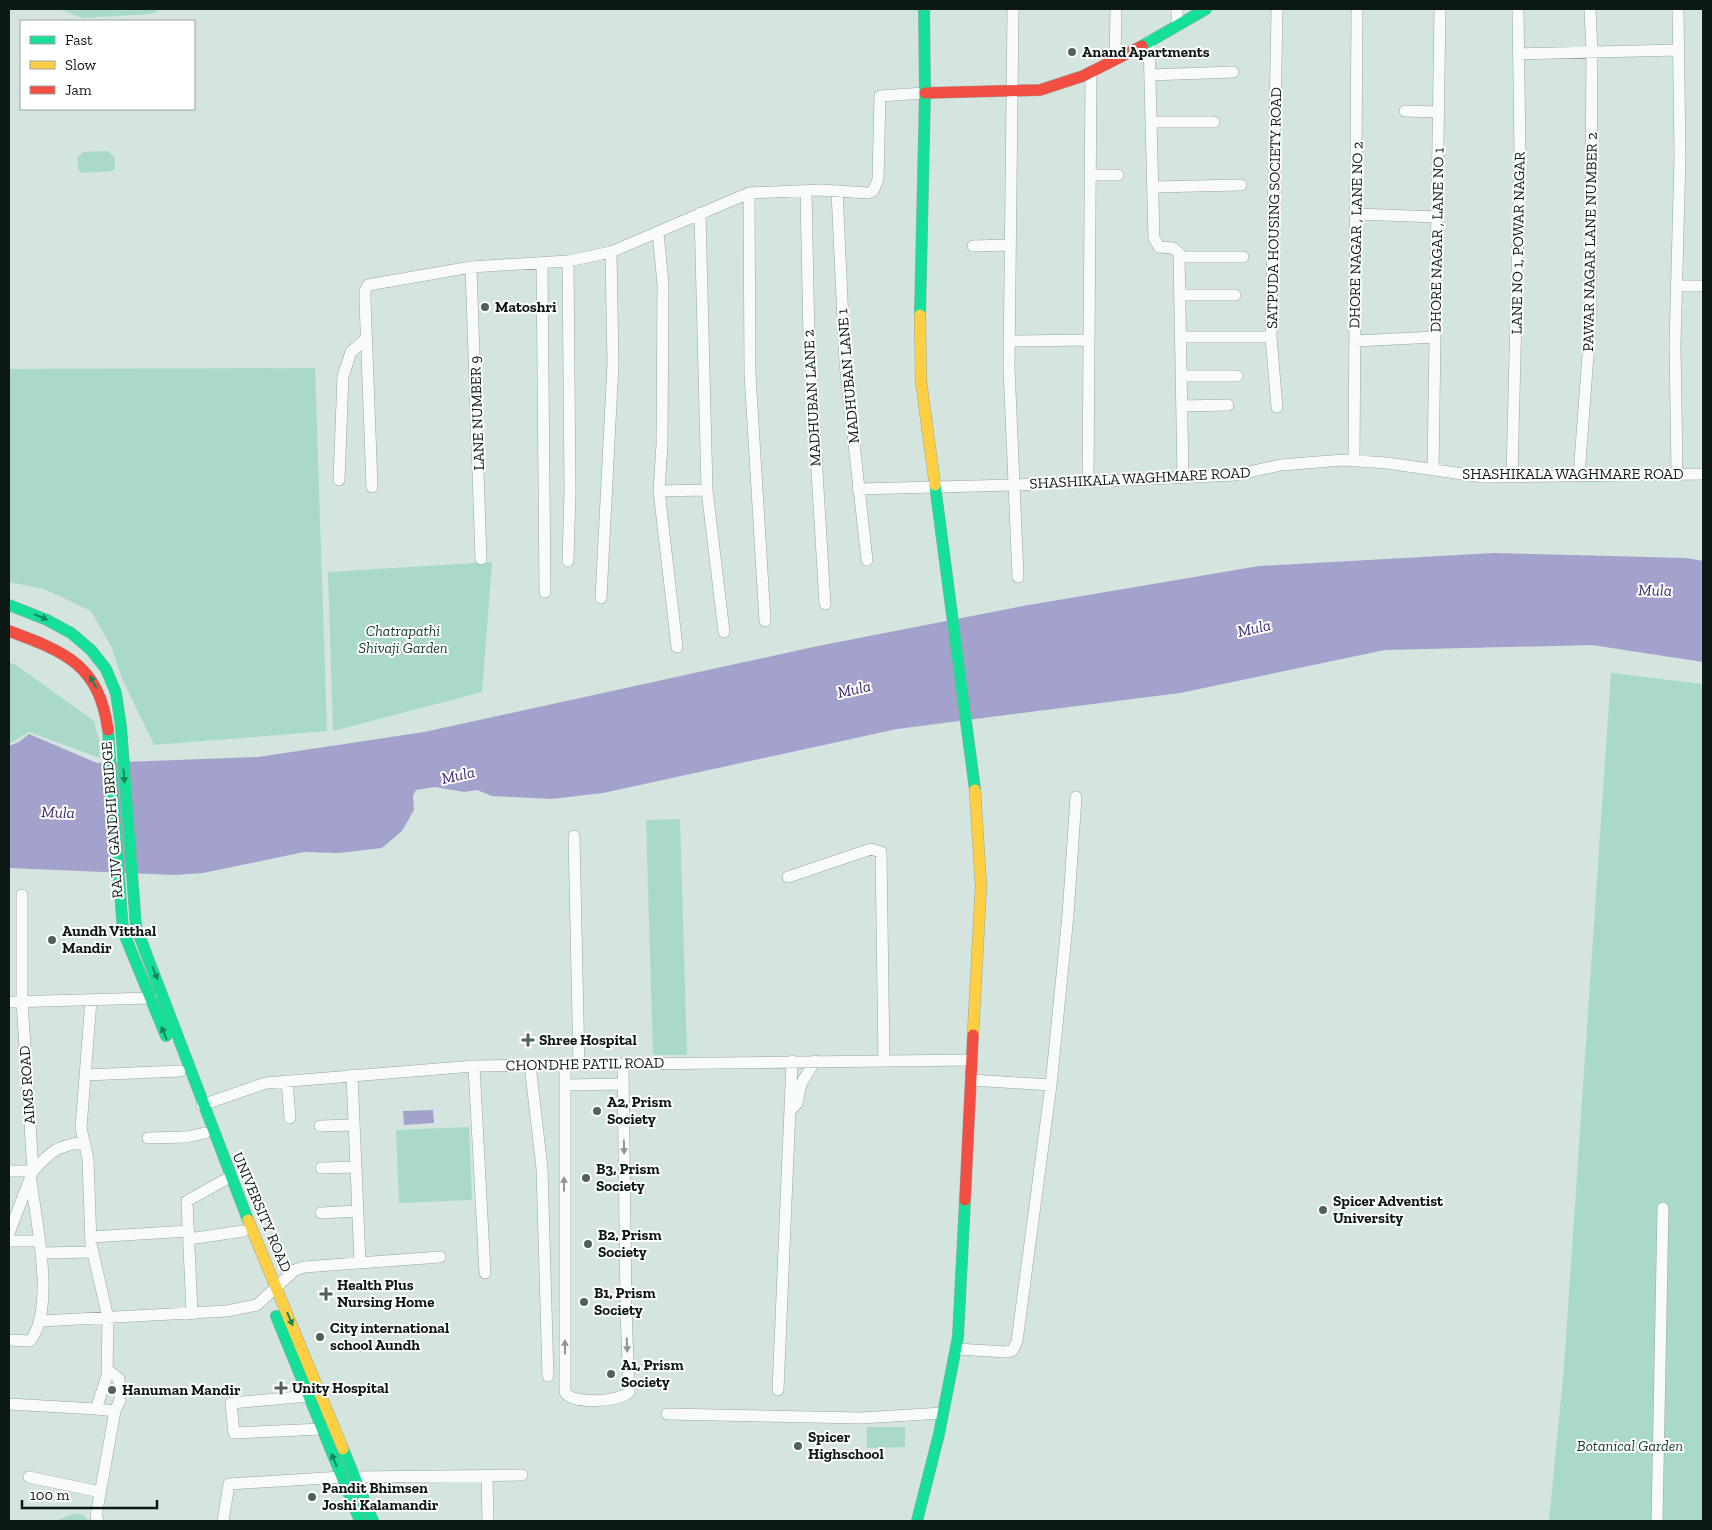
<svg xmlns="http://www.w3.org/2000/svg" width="1712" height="1530" font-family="'Zilla Slab',serif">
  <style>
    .green { fill: #a9d9c8 }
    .water { fill: #a3a2cc }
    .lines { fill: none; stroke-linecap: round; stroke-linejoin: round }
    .street-casing { stroke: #98a6a0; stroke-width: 12 }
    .fast-casing { stroke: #98a6a0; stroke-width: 12 }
    .slow-casing { stroke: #98a6a0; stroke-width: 12 }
    .jam-casing { stroke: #98a6a0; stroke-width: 12 }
    .street { stroke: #f8fbfa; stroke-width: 11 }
    .fast { stroke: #16e098; stroke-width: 11 }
    .slow { stroke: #ffcf43; stroke-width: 11 }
    .jam { stroke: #f24e42; stroke-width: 11 }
    .oneway { fill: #12865d }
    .oneway2 { fill: #8e9592 }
    .poi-dot { fill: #52605b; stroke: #fff; stroke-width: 2 }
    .labels { text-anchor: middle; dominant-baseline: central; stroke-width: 4; stroke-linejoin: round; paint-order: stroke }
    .poi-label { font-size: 15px; font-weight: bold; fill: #0c1814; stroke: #fff; text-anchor: start }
    .street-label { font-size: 15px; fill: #0c1814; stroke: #fff }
    .park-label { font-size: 15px; font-style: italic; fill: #133a2f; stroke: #fff }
    .water-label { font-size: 16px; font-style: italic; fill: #3d2974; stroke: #fff }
  </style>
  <rect width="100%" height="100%" fill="#d3e5de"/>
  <path class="green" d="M60,9H161L151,14L82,18Z
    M108,151L115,158V168L112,171L82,173L79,171L77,158L83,152Z
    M315,368L327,731L154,745L122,678L111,646L91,611L44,589L9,582V369Z
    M492,562L482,692L333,731L328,572Z
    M9,662L16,665L94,721L99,740L100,758L29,732L9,744Z
    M1611,673L1703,684V1521H1549L1564,1367Z
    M680,819L687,1055H653L646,820Z
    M469,1127L472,1200L399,1203L396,1130Z
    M867,1427H905V1447L867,1448Z
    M77,1513L83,1515L88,1521H54Z"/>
  <path class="water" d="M1493,553L1686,558L1703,561V662L1592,645L1385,650L1180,693L897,729L603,793L551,799L492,796L477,790L464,792L435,787L416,790L413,796L414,810L402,831L382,848L339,853L304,852L203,873L175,875L9,868V746L19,742L29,734L97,763L258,757L424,732L818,646L1023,606L1259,566Z
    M433,1110L434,1123L404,1125L403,1111Z"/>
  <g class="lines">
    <g class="street-casing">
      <path id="street" d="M1013,9L1009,367L1018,577
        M1177,9V25
        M1277,9L1271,337L1277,407
        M1149,41L1154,238L1159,247L1173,248L1179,253L1183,478
        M1518,54L1678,50
        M1115,59L1116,9
        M1150,75L1233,72
        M1405,111L1439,112
        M1151,122H1214
        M1090,175H1118
        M1153,187L1241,185
        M806,191L809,339L825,604
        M837,191L845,363L867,560
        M749,193L750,374L765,621
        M700,213L707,490L724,632
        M1357,214L1437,217
        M658,232L663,284L662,444L659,491L677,647
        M973,246L1010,245
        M1179,257H1243
        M568,261L570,491L568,561
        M542,263L545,592
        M471,267L481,559
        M1676,286H1703
        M1180,295H1235
        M1181,337H1271
        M1009,341L1089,340
        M1355,341L1435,337
        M1181,376H1237
        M1182,406L1228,405
        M1354,461L1357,9
        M1433,470L1440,9
        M1677,473L1675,344L1680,157L1678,9
        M1579,475L1590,329L1592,51L1590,9
        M1512,476L1520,154L1518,9
        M339,480L343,376L351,352L367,338
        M1088,482L1091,73
        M372,487L365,300V291L368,285L471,267L568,261L611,252L749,193L820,190L868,193L873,191L878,180L880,96L925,93
        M858,489L1014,485L1235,475L1281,465L1343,460L1387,463L1483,477L1703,474
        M659,491L707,490
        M601,598L613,364L611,252
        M574,836L579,1065
        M788,877L871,849L881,852L884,1061
        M9,1002L151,998
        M565,1064V1392C571,1405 620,1402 629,1392L626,1308L623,1064
        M530,1065L542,1168L548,1376
        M474,1066L485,1273
        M85,1075L180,1071
        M352,1075L360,1262
        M971,1080L1051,1085
        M287,1081L290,1118
        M565,1085L623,1084
        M202,1105L266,1083L474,1066L972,1060
        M791,1110L797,1103L801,1084L815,1061
        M320,1126L354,1125
        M148,1138L187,1137L205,1133
        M321,1168L356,1167
        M9,1171H33C51,1151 57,1146 84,1142
        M321,1213L358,1211
        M9,1233L33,1171L22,1001V895
        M91,1237L189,1231
        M189,1239L243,1231
        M9,1241H38
        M42,1253L93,1252
        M192,1314L187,1201L230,1177
        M41,1321L227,1311L257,1305L295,1270L304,1267L440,1257
        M9,1340L30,1341C56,1309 36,1221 31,1181
        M957,1349L1007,1352L1013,1350L1017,1341L1051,1085L1068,915L1076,797
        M108,1370L119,1379L120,1400L115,1411
        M778,1390L792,1061
        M308,1396L231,1403L234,1433L322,1429
        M9,1404L96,1409L107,1376L108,1318L91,1244L88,1159L81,1128L91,1000
        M96,1409L115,1411L96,1516L98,1521
        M667,1414L861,1418L943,1413
        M487,1476L488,1521
        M29,1477L100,1492
        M356,1477L522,1475
        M223,1521L229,1484L342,1477
        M1657,1521L1663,1208"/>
    </g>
    <g class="fast-casing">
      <path id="fast" d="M1142,46L1206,9
        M920,315L925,93L924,9
        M935,485L975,790
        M9,605L47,620L71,633L91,650L106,669L116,693L121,727L136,927L248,1220
        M108,730L123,931L166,1036
        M276,1316L360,1521
        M343,1449L373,1521
        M917,1521L939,1434L958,1337L965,1200"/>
    </g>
    <g class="slow-casing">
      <path id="slow" d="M920,315L921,381L935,485
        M973,1035L981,886L975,790
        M248,1220L343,1449"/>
    </g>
    <g class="jam-casing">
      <path id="jam" d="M925,93L1040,90L1083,76L1142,46
        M9,631C66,652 99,665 108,730
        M965,1200L973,1035"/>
    </g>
    <use href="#street" class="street"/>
    <use href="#fast" class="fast"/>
    <use href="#slow" class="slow"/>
    <use href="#jam" class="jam"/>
  </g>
  <defs><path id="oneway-solid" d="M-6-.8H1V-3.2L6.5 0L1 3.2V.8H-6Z" transform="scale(1.25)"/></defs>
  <g class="oneway">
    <use href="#oneway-solid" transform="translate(41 617) rotate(23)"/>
    <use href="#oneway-solid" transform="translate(93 682) rotate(-120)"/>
    <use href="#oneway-solid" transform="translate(124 776) rotate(86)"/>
    <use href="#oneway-solid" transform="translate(155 973) rotate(68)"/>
    <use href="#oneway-solid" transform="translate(164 1033) rotate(-112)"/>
    <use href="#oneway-solid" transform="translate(290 1319) rotate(67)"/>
    <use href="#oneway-solid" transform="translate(334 1460) rotate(-112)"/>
  </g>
  <g class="oneway2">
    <use href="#oneway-solid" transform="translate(624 1147) rotate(89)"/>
    <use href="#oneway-solid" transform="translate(564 1184) rotate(-90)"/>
    <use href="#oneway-solid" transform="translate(627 1345) rotate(88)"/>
    <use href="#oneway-solid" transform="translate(565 1347) rotate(-91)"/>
  </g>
  <g class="poi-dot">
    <circle cx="1072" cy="52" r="5"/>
    <circle cx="485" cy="307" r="5"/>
    <circle cx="52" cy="940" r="5"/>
    <path d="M525.5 1032.5h5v5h5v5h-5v5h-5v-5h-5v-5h5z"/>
    <circle cx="597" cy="1111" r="5"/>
    <circle cx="586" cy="1178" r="5"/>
    <circle cx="1323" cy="1210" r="5"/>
    <circle cx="588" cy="1244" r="5"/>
    <path d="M323.5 1286.5h5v5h5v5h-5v5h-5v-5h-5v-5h5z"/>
    <circle cx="584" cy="1302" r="5"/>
    <circle cx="320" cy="1337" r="5"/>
    <circle cx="611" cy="1374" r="5"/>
    <path d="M278.5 1380.5h5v5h5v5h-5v5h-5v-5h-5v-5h5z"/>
    <circle cx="112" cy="1390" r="5"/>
    <circle cx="798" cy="1446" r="5"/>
    <circle cx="312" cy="1497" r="5"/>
  </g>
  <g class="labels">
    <g class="poi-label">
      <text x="1082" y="52">Anand Apartments</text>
      <text x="495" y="307">Matoshri</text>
      <text x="62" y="931">Aundh Vitthal<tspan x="62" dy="17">Mandir</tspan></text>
      <text x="539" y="1040">Shree Hospital</text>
      <text x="607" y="1102">A2, Prism<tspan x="607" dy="17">Society</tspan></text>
      <text x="596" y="1169">B3, Prism<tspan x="596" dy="17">Society</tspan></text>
      <text x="1333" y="1201">Spicer Adventist<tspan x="1333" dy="17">University</tspan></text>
      <text x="598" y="1235">B2, Prism<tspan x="598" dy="17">Society</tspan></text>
      <text x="337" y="1285">Health Plus<tspan x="337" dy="17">Nursing Home</tspan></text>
      <text x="594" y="1293">B1, Prism<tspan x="594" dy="17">Society</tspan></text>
      <text x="330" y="1328">City international<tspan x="330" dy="17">school Aundh</tspan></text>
      <text x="621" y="1365">A1, Prism<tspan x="621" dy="17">Society</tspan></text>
      <text x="292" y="1388">Unity Hospital</text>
      <text x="122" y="1390">Hanuman Mandir</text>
      <text x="808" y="1437">Spicer<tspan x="808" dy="17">Highschool</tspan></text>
      <text x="322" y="1488">Pandit Bhimsen<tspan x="322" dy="17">Joshi Kalamandir</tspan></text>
    </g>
    <g class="street-label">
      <text transform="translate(1274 208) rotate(-89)">SATPUDA HOUSING SOCIETY ROAD</text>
      <text transform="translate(1356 235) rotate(-89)">DHORE NAGAR , LANE NO 2</text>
      <text transform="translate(1437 240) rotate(-89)">DHORE NAGAR , LANE NO 1</text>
      <text transform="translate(1590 242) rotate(-89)">PAWAR NAGAR LANE NUMBER 2</text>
      <text transform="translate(1518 243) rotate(-89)">LANE NO 1, POWAR NAGAR</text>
      <text transform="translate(848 376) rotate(-95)">MADHUBAN LANE 1</text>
      <text transform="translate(812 398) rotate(-93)">MADHUBAN LANE 2</text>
      <text transform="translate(477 413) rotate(-92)">LANE NUMBER 9</text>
      <text x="1573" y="474">SHASHIKALA WAGHMARE ROAD</text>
      <text transform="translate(1140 478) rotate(-3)">SHASHIKALA WAGHMARE ROAD</text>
      <text transform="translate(112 820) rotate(-94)">RAJIV GANDHI BRIDGE</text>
      <text transform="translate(585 1064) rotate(-1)">CHONDHE PATIL ROAD</text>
      <text transform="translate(27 1085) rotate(-94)">AIMS ROAD</text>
      <text transform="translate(262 1212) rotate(67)">UNIVERSITY ROAD</text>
    </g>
    <g class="park-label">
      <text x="403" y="631">Chatrapathi<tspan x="403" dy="17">Shivaji Garden</tspan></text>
      <text x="1630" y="1446">Botanical Garden</text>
    </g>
    <g class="water-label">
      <text transform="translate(1655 590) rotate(1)">Mula</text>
      <text transform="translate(1254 628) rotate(-12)">Mula</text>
      <text transform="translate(854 689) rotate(-12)">Mula</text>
      <text transform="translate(458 775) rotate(-12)">Mula</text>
      <text transform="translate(58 812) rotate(2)">Mula</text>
    </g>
  </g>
  <rect width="1712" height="1530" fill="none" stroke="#0c1814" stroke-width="20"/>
  <rect x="20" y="20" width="175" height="90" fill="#ffffff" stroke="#9ea3a1"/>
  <rect x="30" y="36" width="25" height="8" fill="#16e098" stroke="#9ea3a1"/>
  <text x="65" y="45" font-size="15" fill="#0c1814">Fast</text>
  <rect x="30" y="61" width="25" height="8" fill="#ffcf43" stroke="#9ea3a1"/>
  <text x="65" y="70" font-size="15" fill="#0c1814">Slow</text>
  <rect x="30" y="86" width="25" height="8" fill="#f24e42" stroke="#9ea3a1"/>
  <text x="65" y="95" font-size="15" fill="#0c1814">Jam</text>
  <path d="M22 1500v8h135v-8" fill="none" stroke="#0c1814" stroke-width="2.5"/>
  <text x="30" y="1500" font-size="15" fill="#0c1814" stroke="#ffffff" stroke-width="4" paint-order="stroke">100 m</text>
</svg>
